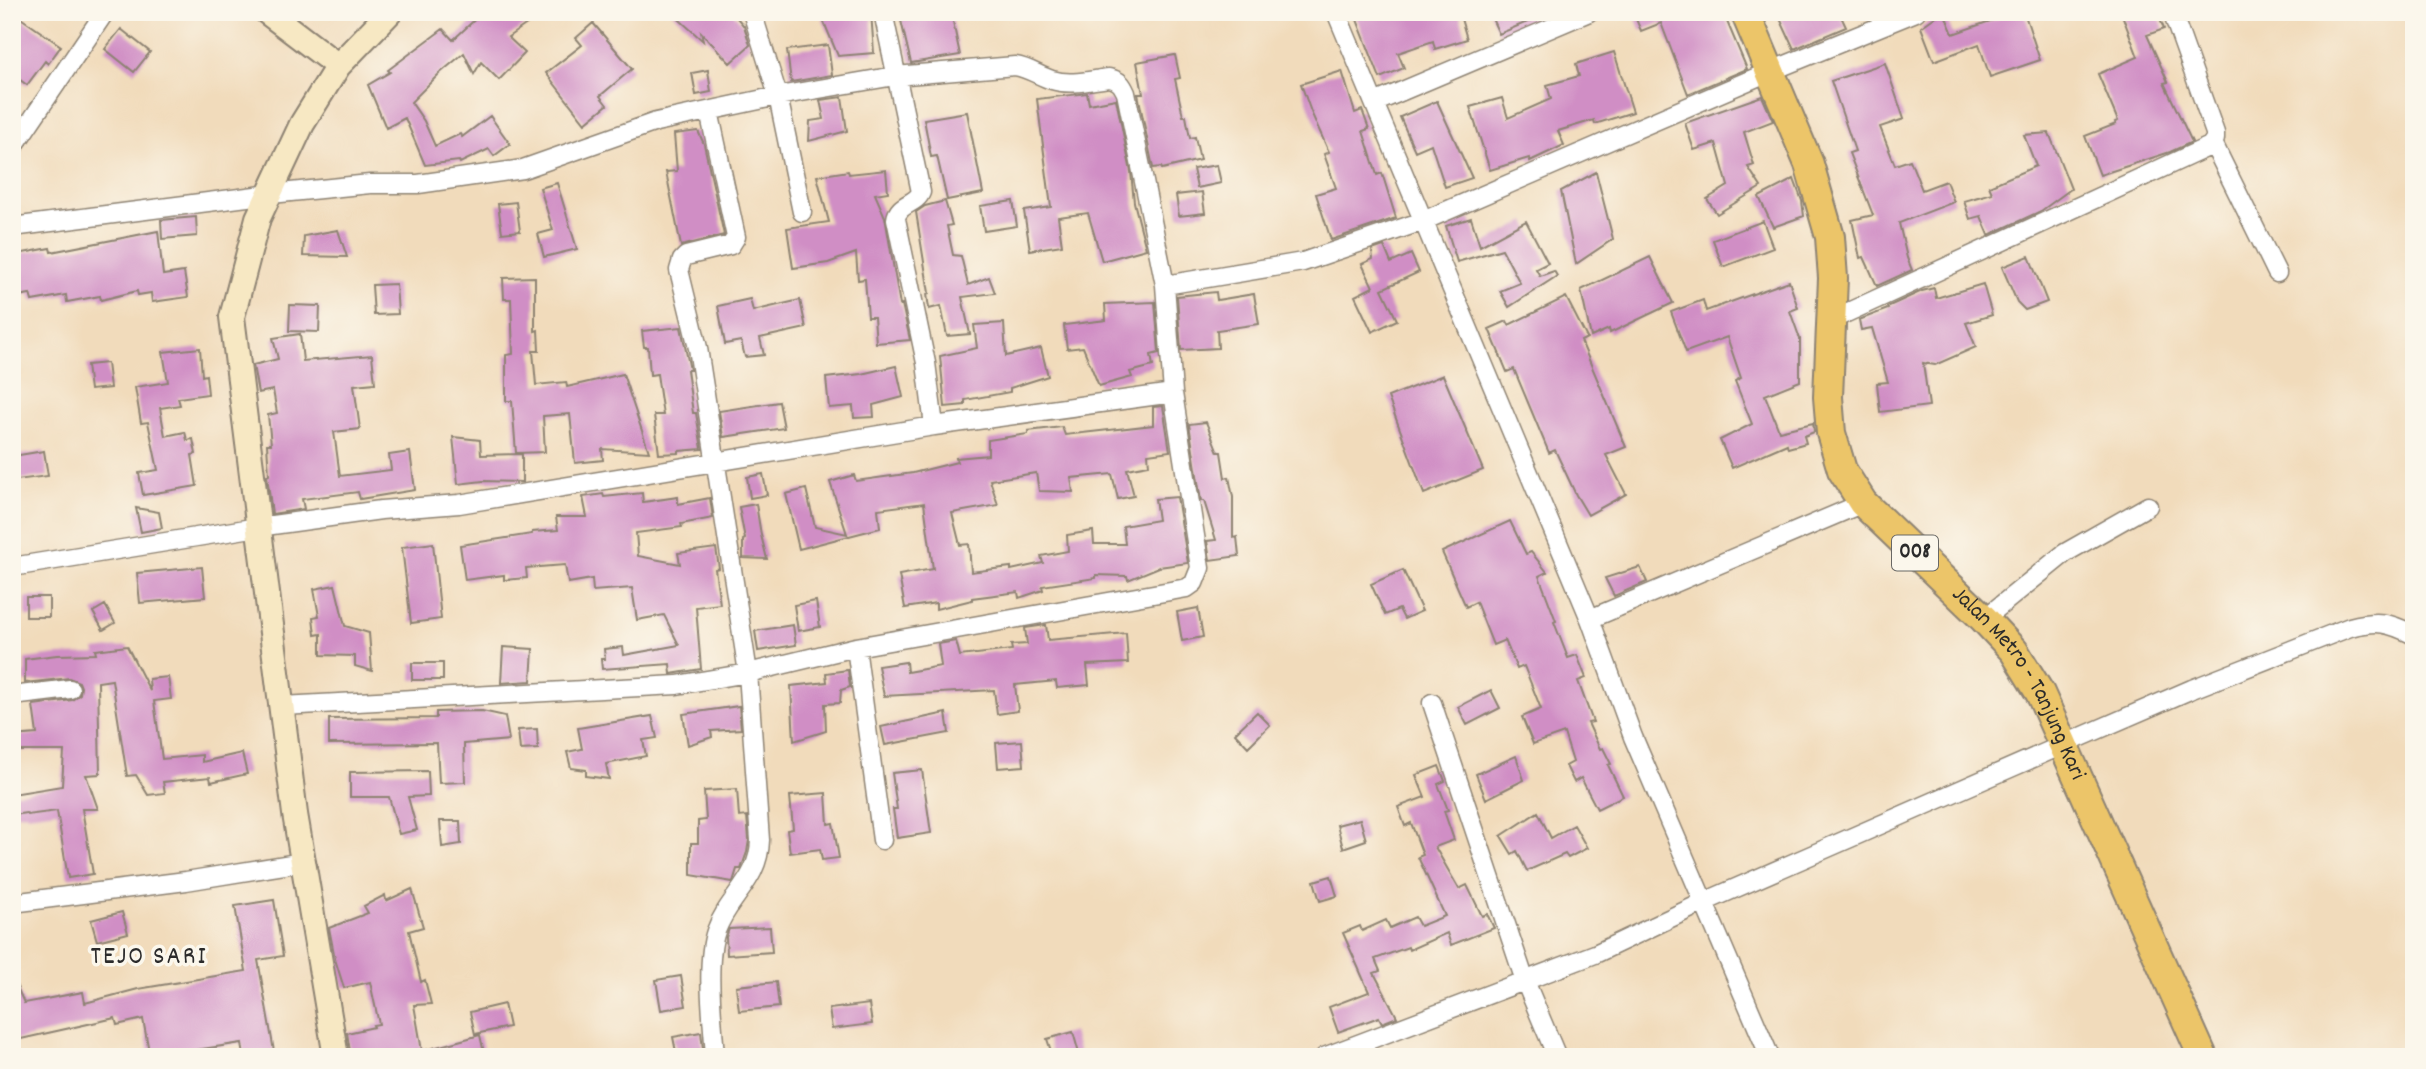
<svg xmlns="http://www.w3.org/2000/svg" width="2426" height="1069" font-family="Dekko,sans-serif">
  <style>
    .building { fill: #d08ec5 }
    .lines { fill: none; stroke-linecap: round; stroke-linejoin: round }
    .street-casing { stroke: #8e8373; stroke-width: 21 }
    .secondary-casing { stroke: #8e8373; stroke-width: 28 }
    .primary-casing { stroke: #8e8373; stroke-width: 32 }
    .street { stroke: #fff; stroke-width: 18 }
    .secondary { stroke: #f7e8c3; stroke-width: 24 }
    .primary { stroke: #ecc569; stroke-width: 28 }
    .labels { text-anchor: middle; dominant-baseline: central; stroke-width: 7; stroke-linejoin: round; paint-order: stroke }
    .shield { fill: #fbf7ec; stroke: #696865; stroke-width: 2 }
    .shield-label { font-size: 21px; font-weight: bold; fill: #2b2b2b }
    .street-label { font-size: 23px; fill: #2b2b2b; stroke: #fbf7ec }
    .quarter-label { font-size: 26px; letter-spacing: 2px; fill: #2b2b2b; stroke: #fbf7ec }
  </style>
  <rect width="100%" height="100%" fill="#fbf7ec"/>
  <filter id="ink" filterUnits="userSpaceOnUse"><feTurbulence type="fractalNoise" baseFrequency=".0143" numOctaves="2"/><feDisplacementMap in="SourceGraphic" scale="14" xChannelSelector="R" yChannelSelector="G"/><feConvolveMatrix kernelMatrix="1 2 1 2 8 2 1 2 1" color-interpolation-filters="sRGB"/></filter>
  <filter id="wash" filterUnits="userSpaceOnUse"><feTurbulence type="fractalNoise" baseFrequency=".00686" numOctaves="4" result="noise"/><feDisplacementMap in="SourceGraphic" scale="28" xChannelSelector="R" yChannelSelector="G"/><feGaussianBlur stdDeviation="1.57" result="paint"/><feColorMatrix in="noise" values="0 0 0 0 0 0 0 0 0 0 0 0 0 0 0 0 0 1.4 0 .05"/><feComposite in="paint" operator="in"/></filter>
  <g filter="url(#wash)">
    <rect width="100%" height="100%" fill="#f1dbbb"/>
    <g id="blocks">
      <path class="building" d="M12,12L61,46L48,64L45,61L27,85L12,74Z
        M483,12H544L508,37L525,53L499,80L481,62L474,74L464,53L439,74L411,102L424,121L435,146L460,134L462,137L490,116L510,144L494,156L489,149L460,163L459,161L425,165L405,118L386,128L368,85L390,72L388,70L443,29L453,40Z
        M671,12H732L744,26L750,45L730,63L701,32L703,41Z
        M854,12H871L874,53L838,56L821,15Z
        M899,12H951L960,55L911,63Z
        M1354,12H1459L1467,39L1435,49L1433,41L1398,53L1404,68L1380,78Z
        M1489,12H1551L1499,34Z
        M1633,12H1723L1747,69L1688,94L1661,23L1641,31Z
        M1777,12H1839L1846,27L1794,49Z
        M1942,12H1944L1953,34L2016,12H2024L2040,60L1990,77L1979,44L1934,61L1921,27Z
        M2121,12H2157L2164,29L2147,35L2168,82L2164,83L2192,142L2170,152L2100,175L2085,136L2116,124L2115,122L2118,121L2098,74L2138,57Z
        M593,23L632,69L600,96L607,105L585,123L546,73L582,45L576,38Z
        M121,29L150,52L134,72L105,49Z
        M828,45L832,75L791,82L787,50Z
        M1614,52L1633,112L1595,124L1594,120L1558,131L1564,145L1530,161L1529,158L1490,170L1470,107L1502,98L1508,118L1551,99L1547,85L1579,76L1576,64Z
        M1175,55L1180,78L1175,79L1183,116H1186L1190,138L1195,137L1200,160L1162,169L1161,167L1153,168L1138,94H1143L1137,62Z
        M1885,63L1904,119L1880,127L1895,165L1910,160L1922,190L1946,181L1954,202L1899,223L1907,258L1912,270L1877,286L1864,257L1860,258L1852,220L1873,215L1849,153L1855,151L1831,81Z
        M708,70L711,92L696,95L692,73Z
        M1342,71L1355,113L1362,110L1369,129L1363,131L1377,175L1382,173L1396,218L1331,240L1316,194L1336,188L1324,154L1329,152L1311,112L1301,84Z
        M1087,93L1089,104L1116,99L1131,172L1134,202L1146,249L1102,261L1088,213L1058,217L1062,245L1030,250L1024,211L1051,207L1037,99Z
        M1762,96L1773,121L1744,132L1754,165L1748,167L1761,187L1717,214L1707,199L1728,186L1716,143L1694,150L1685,123Z
        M842,97L847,131L809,141L810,121L824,119L820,100Z
        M1437,101L1472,178L1445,187L1431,144L1415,151L1400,117Z
        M967,112L983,193L947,200L937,156L931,157L924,119Z
        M698,131L704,144L724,235L681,246L666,172L677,171L674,134Z
        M2049,133L2071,189L2041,211L1989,235L1981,216L1970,219L1964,201L1992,193L1989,186L2036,166L2024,135Z
        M1217,165L1221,183L1197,188L1193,169Z
        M886,170L888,192L875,194L885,217L900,305L902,304L910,340L876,343L874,317H868L865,279L858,280L856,253L828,263L793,268L787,228L829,222L817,176L848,171L849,174Z
        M1596,172L1613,239L1576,264L1561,191Z
        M1794,179L1802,201L1804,216L1773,227L1759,197Z
        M557,183L577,249L544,257L538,234L553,230L540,188Z
        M1202,192L1205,213L1179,216L1176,195Z
        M945,201L952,225L947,226L953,255L961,256L968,285L989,277L995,293L962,297L970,334L947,336L941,306L929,309L927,294L929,293L916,212L925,206Z
        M1013,201L1017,226L984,231L980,206Z
        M516,202L520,231L502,233L498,204Z
        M196,217L197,236L162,239L161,220Z
        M1471,218L1480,246L1526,221L1548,263L1536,269L1540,276L1554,271L1557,276L1509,307L1500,291L1520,283L1502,249L1457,262L1446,226Z
        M1763,221L1773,248L1723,267L1713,240Z
        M338,230L347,257L303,256L304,236Z
        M158,231L163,275L184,272L188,297L152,302L151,293L138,295L137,291L101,300L100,296L67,302L66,295L32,301L30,294L12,297V255L50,248L51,252Z
        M1384,246L1391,263L1411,254L1419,272L1382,289L1397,320L1372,332L1355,296L1373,287L1362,264L1373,259L1372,250Z
        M2029,256L2047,302L2025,310L2017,302L2002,267Z
        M1650,257L1673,303L1610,333L1609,329L1591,337L1581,290Z
        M535,277V331L538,330L539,351H533L536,385L566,382L567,387L623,374L649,452L602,449L603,460L575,463L570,414L543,416L545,452L516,453L512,401H506V355L513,354L511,299H504L503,278Z
        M1789,281L1798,308L1790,311L1800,339V381L1765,395L1779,431L1813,423L1814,432L1804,436L1806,443L1788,448L1787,444L1732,468L1720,440L1752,424L1735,381L1741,378L1727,337L1686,352L1671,312L1703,300L1706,311Z
        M396,284L398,314L374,315L372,285Z
        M1983,284L1992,315L1966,323L1976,347L1935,365L1923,363L1929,406L1880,412L1877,383L1888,382L1872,328L1861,330L1859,320L1888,309L1887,307L1922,291L1934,288L1936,298Z
        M1216,292L1217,300L1254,294L1259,324L1217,330L1218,348L1181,350L1177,296Z
        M1566,297L1587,338L1581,341L1626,447L1606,455L1626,494L1588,515L1576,495L1555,450L1549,453L1514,369L1507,372L1489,329L1507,321L1509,325Z
        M750,299L753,311L800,300L806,328L760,338L764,355L745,357L741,341L725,344L718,306Z
        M1155,302L1159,353L1151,355L1153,366L1130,372L1132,377L1099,386L1083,347L1067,349L1064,325L1106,320L1105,304Z
        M290,305L320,306L319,332L289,331Z
        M1004,323L1006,356L1041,348L1048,376L1010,388V392L965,400V405L945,407L940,356L977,348L974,325Z
        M681,327L690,370H687L693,413H696L702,449L679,451V453L659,454L654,415H663L657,374L650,375L648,347H644L642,331Z
        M300,334L303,361L372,355L375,383L354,385L360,429L334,432L340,476L391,470L389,455L410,452L415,490L360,499L358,492L302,499L304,509L272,514L267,476L269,475L267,444H271L268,415L277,413L273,390L258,393L253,365L278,359L273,338Z
        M200,348L202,376L206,375L208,394L178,398L180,405L160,408L165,436L185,432L187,440L193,439L196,454L192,455L197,486L143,495L139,473L158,470L148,422L141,423L135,387L168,382L163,352Z
        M107,363L110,388L90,390L87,365Z
        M896,366L903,397L873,405L874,417L854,418L853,406L829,408L826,378L861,374Z
        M1443,375L1483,470L1424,494L1388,397Z
        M779,402L784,428L723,437L719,411Z
        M1163,406L1170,451L1148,454L1149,465L1127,469L1134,496L1118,499L1112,474L1071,478L1073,492L1039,491L1036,473L990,480L998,505L952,513L960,545L969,544L971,572L1011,567V570L1043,563L1041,556L1068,551L1067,535L1093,531L1094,544H1125L1123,526L1158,520L1155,499L1177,497L1188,563L1159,567L1128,580L1127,576L1096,575V578L1042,586L1043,590L1019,598L1018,592L972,598V600L936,609V603L905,608L899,575L933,569L924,503L878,509L880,528L799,549L786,494L806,489L815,527L847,534L830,482L854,475L856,481L913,473L957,462L956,458L988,455V440L1028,434V431L1062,427L1065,435L1153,425V407Z
        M1206,422L1218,452H1221L1225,478L1229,477L1233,497V538L1237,537L1239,556L1210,560L1207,541L1216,540L1204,501H1201L1189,424Z
        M453,437L480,440L481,455L522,454V482L483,481L458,484Z
        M44,451L48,476L17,480L13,456Z
        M763,474L767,495L750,498L747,477Z
        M642,493L643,502L678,497V504L710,498L713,518L681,524L682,527L636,533L638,556L680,564L678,553L716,548L719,568L715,569L720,604L696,607L701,669L671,674L670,664L602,669L601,659H605L604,649L623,647L624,655L679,645L664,615L637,620L632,588L593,591L592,579L568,583L565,565L526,568L527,578L504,580V575L465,580L460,545L532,534V532L558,530L556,517H587L583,497L603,494L604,497Z
        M756,504L761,535L767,559L743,558V540L745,539L739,507Z
        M136,508L159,512L162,528L141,532Z
        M1510,521L1526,554L1531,552L1547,572L1539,576L1556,621L1554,622L1568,658L1577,655L1586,678L1578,681L1593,722L1588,723L1600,749L1603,748L1611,764L1608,765L1623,796L1597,809L1581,778L1574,782L1566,766L1573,762L1564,733L1533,744L1522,717L1541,709L1524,666L1517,669L1505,640L1493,645L1476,602L1466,607L1442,552Z
        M433,543L441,619L411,623L402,547Z
        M202,567L205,597L140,603L137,573Z
        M1640,567L1647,582L1614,596L1605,578Z
        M1403,570L1422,611L1404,619L1399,609L1385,615L1371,584Z
        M335,585L345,626L369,633L372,671L355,666V656L321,655V634L315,635L313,617L319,616L314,589Z
        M26,597H49V617H26Z
        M816,601L820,627L798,631L794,605Z
        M105,605L115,623L103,630L93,612Z
        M1198,608L1203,637L1182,641L1177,612Z
        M793,625L796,645L758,651L755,631Z
        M1046,625L1048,640L1126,633L1128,663L1087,665L1089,685L1057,688L1056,681L1015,685L1018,711L997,714L994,690L884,696L878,666L906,662L907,672L941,666L938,644L956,641L960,656L1012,650L1011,645L1027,644L1025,628Z
        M127,646L150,691L149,679L168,677L171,699L154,701L162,759L202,755V762L242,753L247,774L211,782L210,777L163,782L165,793L148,795L136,775L127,776L112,680L98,682L100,774L86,775L98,809H82L93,874L68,878L57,811L27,815L26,813L12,815V794L62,786L64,751H12V736L37,734L33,705L72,700L80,694L81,687L79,682L69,678L25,683V659L57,655L96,654L95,650Z
        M503,647L533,649L531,681L501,683Z
        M412,663H443V680H412Z
        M848,670L850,687L841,690L840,703L825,704L826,731L794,741L791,686L827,682L826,673Z
        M1491,690L1500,708L1467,725L1458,707Z
        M739,706L741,729L711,731L712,737L688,745L683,714Z
        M482,711L505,716L509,740L464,744L465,782L439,783L437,743L329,744V719L436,718V712Z
        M1257,712L1270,725L1248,747L1235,733Z
        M946,713L949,733L885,745L881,727Z
        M652,716L657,738L643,740L646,756L606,764L609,779L586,776V770L571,768L567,752L582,749L578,728Z
        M537,729L538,749L520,750L518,730Z
        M1022,741L1024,766L998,768L996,743Z
        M1516,756L1524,780L1486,799L1476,774Z
        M1439,766L1445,781L1438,784L1448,810L1444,811L1454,840L1435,847L1459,889L1467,885L1482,916L1487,914L1494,928L1451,945L1447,933L1409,950L1408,947L1375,959L1380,971L1374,973L1397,1017L1382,1023L1379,1017L1338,1032L1329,1007L1369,992L1343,933L1360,926L1362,931L1386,920L1390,928L1415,917L1420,926L1445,916L1418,857L1423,855L1411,823L1405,826L1398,807L1425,797L1416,775Z
        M922,770L931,833L897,838L893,809H897L892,773Z
        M428,771L429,796L408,797L417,830L399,834L389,797H350V772Z
        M737,789L739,817L747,816L749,840L747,852L741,869H737L733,882L691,875V843H698V821L706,820L704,791Z
        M826,793L828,824L833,823L839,858L822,860L820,849L790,853L787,830L793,829L790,796Z
        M1538,812L1551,838L1574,825L1587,848L1568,858L1565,854L1527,871L1517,851L1512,854L1501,836Z
        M1360,819L1366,840L1343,848L1337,825Z
        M440,821H460L461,844L442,847Z
        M1331,876L1337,896L1320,901L1314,881Z
        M412,889L423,927L409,931L421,982L425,980L431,1004L414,1005L422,1051L480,1035L485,1057H402V1053L351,1057L347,1033L374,1027L373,1025L379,1024L370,982L344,988L335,959L329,928L368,913L364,906L385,895L386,901Z
        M274,900L283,956L258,960L275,1057H244L242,1043L150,1057L143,1019L117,1025L115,1018L12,1041V976L24,1003L83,992L85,1003L138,989L246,971L235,906Z
        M122,912L128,933L97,941L91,920Z
        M770,927L772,952L727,955L726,937L729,929Z
        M681,976L686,1006L661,1010L656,980Z
        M776,982L779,1007L739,1011L736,986Z
        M504,1004L509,1027L475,1034L470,1012Z
        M869,1004L872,1024L832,1029L829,1009Z
        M701,1032L704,1057H677L673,1037Z
        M1073,1032L1080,1057H1053L1047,1039Z"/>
    </g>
  </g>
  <g filter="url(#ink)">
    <use href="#blocks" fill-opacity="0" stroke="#8e8373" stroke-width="2"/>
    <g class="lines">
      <g class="street-casing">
        <path id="street" d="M752,12L778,96L802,212
          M883,12L921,192C916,205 898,203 896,219L926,363L934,426
          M1336,12L1590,619L1633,737L1770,1057
          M1374,103L1589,12
          M709,111L736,237L731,245L686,256L682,260L679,270L698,348L748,673L760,840C759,881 729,895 716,931C705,963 713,1022 715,1057
          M2213,143L2277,273
          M12,149L105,12
          M12,227L271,194L370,184H418L523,169L656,122L778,96L895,76L1015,66C1029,68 1039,76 1052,80C1070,86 1091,80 1109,78C1119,80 1122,84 1126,93L1165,285L1173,393L1200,568L1194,583L1187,588L856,647L748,673L677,685L282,706
          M1165,285L1303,262L1423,221L1771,71L1916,12
          M1831,320L2210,146L2215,139V133L2172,12
          M12,567L258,527L381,510L459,504L934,426L1173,393
          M1590,619L1863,503
          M1984,619L2065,553L2148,506
          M856,647L882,840
          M12,696L70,689
          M1432,703L1525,981L1557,1057
          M12,903L186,881L303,862
          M1324,1057L1595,954L1704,902L2065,744L2192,689L2350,627C2378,620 2388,622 2414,635"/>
      </g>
      <g class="secondary-casing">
        <path id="secondary" d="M267,12L338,66
          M336,1057L295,814L232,317L258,218L302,124L338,66L390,12"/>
      </g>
      <g class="primary-casing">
        <g id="primary">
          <path id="s1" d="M1745,12L1809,164L1830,237L1833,278L1828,397L1831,433L1842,470L1863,503L1984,619L2014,651L2040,693L2203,1057"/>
        </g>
      </g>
      <use href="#street" class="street"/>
      <use href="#secondary" class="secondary"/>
      <use href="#primary" class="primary"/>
    </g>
  </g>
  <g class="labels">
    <rect class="shield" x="1892" y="535.5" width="46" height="35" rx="5"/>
    <g class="shield-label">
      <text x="1915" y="553">008</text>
    </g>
    <g class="street-label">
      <text stroke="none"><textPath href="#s1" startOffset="756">Jalan Metro - Tanjung Kari</textPath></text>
    </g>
    <g class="quarter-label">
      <text x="149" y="957">TEJO SARI</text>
    </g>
  </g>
  <rect width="2426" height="1069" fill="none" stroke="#fbf7ec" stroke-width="42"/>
</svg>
